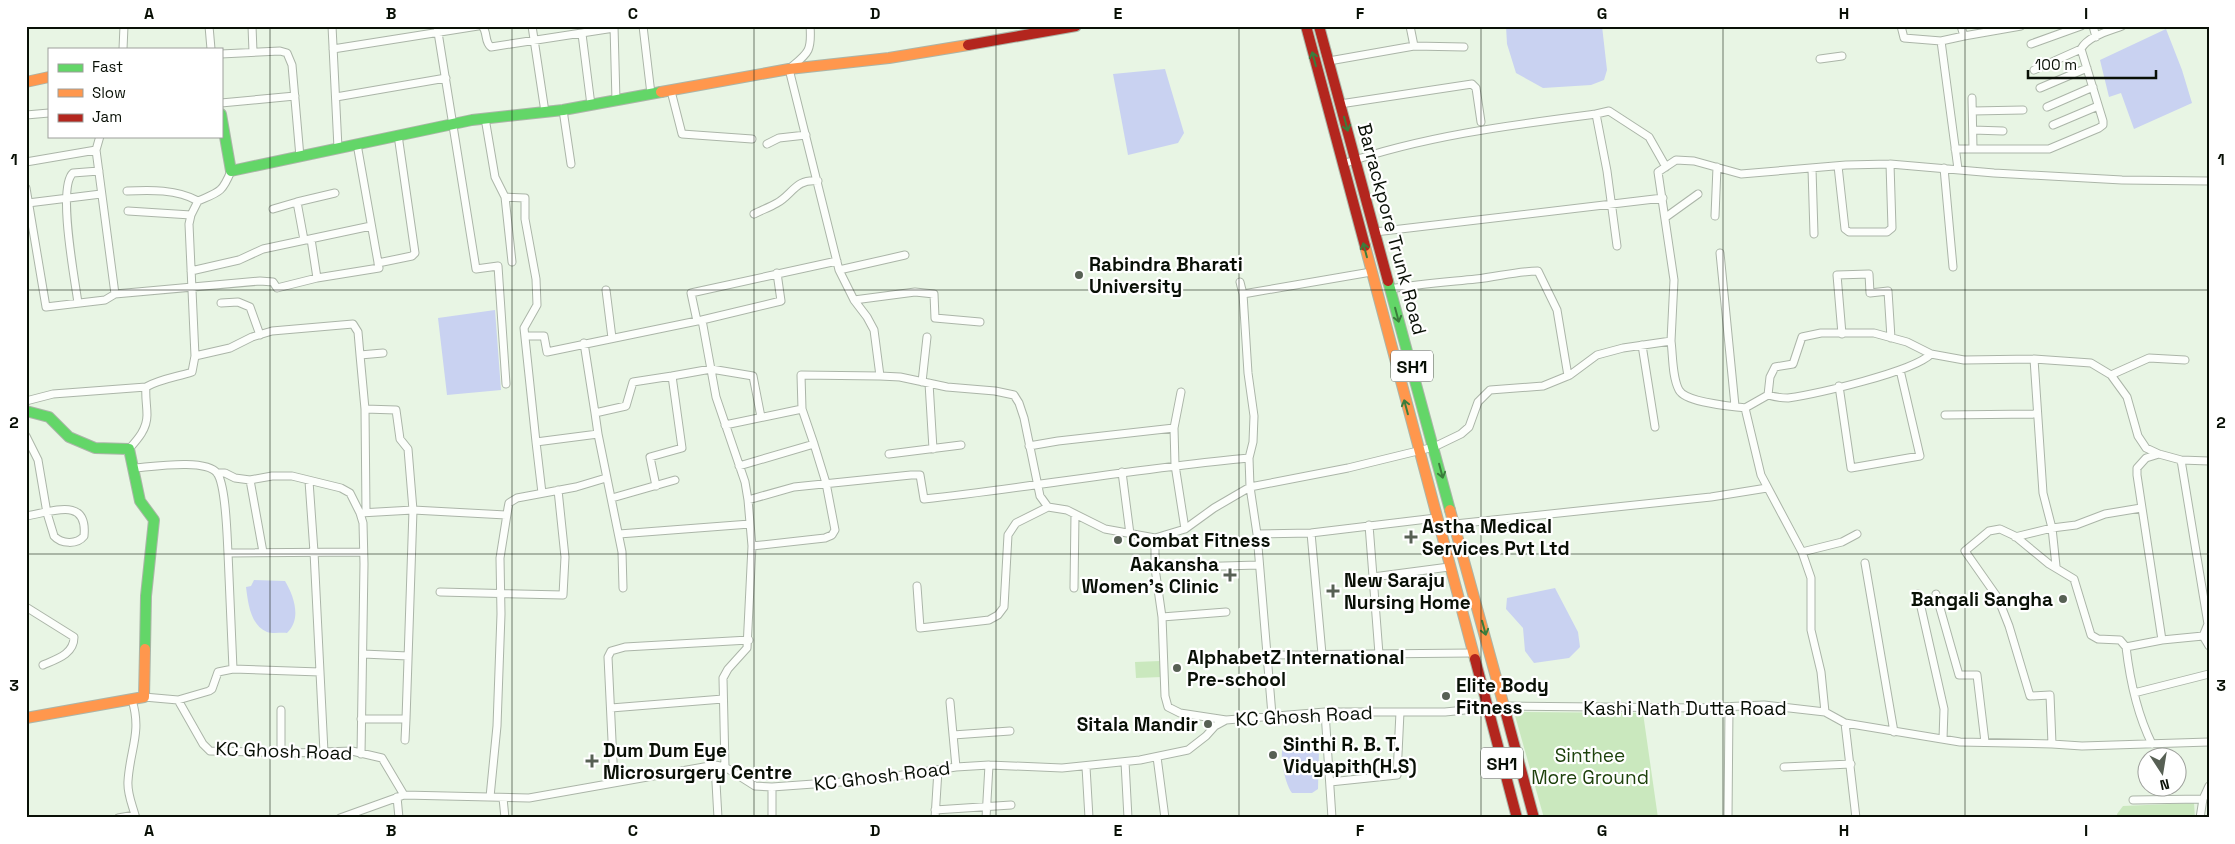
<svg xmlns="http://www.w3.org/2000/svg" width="2235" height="844" font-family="'Space Grotesk',sans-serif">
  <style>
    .green { fill: #cae8be }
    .water { fill: #c9d2f1 }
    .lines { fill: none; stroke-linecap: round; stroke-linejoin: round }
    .street-casing { stroke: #abb5a8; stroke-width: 9 }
    .fast-casing { stroke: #abb5a8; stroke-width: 12 }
    .slow-casing { stroke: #abb5a8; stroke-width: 12 }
    .jam-casing { stroke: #abb5a8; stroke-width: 12 }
    .street { stroke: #fcfefb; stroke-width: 7 }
    .fast { stroke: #63d668; stroke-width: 10 }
    .slow { stroke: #ff974d; stroke-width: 10 }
    .jam { stroke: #b3261e; stroke-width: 10 }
    .oneway { stroke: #3a7d3c }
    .grid { fill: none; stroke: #091006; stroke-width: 1; stroke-opacity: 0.55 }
    .poi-dot { fill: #576054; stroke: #fff; stroke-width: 2 }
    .labels { text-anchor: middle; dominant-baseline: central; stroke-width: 4.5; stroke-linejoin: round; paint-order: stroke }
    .shield { fill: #fff; stroke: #535851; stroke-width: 1 }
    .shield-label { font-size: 18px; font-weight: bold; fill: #091006 }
    .street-label { font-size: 19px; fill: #091006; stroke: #fff }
    .poi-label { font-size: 19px; font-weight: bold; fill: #091006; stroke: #fff; text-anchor: start }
    .park-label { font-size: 19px; fill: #1e420c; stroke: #fff }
    .neatline { fill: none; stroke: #091006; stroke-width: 2 }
    .grid-label { font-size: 16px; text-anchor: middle; font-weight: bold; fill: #091006 }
  </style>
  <rect width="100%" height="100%" fill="#e8f5e4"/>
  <path class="green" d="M1160,661L1162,677L1136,678L1135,662Z
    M1514,712L1643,713L1658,818H1544Z
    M2194,803L2195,818H2118L2117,814L2123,806Z"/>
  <path class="water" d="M1506,26H1602L1607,70L1604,80L1591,85L1543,88L1516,73L1507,44Z
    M2166,29L2182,70L2192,103L2134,129L2121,93L2109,97L2100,60Z
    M1165,69L1184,133L1178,143L1128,155L1113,74Z
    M495,310L501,390L447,395L438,318Z
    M254,580L285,581C294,596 302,619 287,633C282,632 273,634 267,632C250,625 248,602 246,587L251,586Z
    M1555,588L1578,632L1580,647L1569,658L1534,663L1525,651L1523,628L1506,609L1507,598Z
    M1312,741L1317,743L1319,749L1318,789L1312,793H1292C1286,787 1277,751 1285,745C1292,739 1305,741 1312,741Z"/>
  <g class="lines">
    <g class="street-casing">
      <path id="street" d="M209,26L211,49
        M252,26L253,52
        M332,26L338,148
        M437,26L476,269L498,266L506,384
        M482,26C488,32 484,42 491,47L614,28
        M532,26L545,112
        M614,26L616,101
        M643,26L651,94
        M810,26C812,52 808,53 789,69L839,270L854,300L867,317L874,330L880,376L900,377L947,387L995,391L1014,395L1019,403L1024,418L1040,496L1048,507
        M1410,26L1414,46
        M1901,26L1904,38L1941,41
        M1961,26L1964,36L2021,26
        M2093,26L2096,37
        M582,34L591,105
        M2031,44L2081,26
        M123,49L124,26
        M333,49L478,26
        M221,54L280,51L287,53L292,65L300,157
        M1820,59L1842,56
        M1329,61L1414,46L1464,47
        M2034,70L2081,49
        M2040,88L2087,68
        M671,91L682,134L752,139
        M336,97L446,78
        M1972,98L1973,149
        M221,103L295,96
        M1340,104L1472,84L1476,88L1481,122
        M2047,107L2093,87
        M563,110L571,164
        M1973,111L2023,110
        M26,115L49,113
        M485,118L495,177L505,197L525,198V219L536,279L537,305L524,328L536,442L598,434L622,552L623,588
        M2053,125L2098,106
        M1973,130L2003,131
        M767,144L779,138L806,135
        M1955,149H2049L2099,128L2103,125V121L2081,49C2088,36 2109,31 2122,26
        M96,150L100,136
        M26,162L96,150L115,294L105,300L46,307L26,188
        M1343,164C1423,136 1511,125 1596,114
        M1838,166L1845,229L1849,232H1887L1892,228L1890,164
        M1944,168L1953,267
        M1812,169L1814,234
        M1958,169L1941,41L1964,36
        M127,191C150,190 177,189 198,201
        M505,197L512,262
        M297,202L335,193
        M28,203L101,194
        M273,209L297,202L304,240
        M128,211L191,215
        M754,214C762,210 770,207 777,203C792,195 796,178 818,181
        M1715,216L1717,167
        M1666,217L1698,194
        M1375,232L1663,198
        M311,239L317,278
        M1617,246L1607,171L1596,114L1609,111L1649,137L1666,167
        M1720,253L1735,406
        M378,263L412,256L415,253L398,135
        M839,270L905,255
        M191,271L239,260L263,249L371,226
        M1390,289C1419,284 1447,282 1476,279C1497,277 1517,271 1538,271L1557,310L1568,376
        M606,290L612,338
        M115,294L260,281L273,282L277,288L317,278L379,268L357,144
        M1243,294L1371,272
        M854,300L915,292L934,294L935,318L980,322
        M78,303C75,280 57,187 73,173L99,171
        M221,303L238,302L250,307L260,335
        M697,321L691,293L837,261
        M1842,334L1837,275L1869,274L1870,293L1888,291L1891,338
        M525,336H544L547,352L702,320
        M1671,341C1673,356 1672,377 1679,390C1686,403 1731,406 1745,408L1761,475L1802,552L1811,578V630L1821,672L1825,712
        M584,343L595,413
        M1642,345L1655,427
        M360,355L365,409L396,410L400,439L408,449L413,510L360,513
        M195,356L230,348L252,337L272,331L353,324L358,332L360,355L383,353
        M2034,359L2043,493L2052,528L2056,566
        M2111,375L2149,358L2185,360
        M672,376L711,369L753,376L761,417
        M922,382L927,337
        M929,383L933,449
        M1839,386L1851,468L1920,456L1900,370
        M1181,392L1174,428L1175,465L1185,529
        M1768,395C1775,397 1781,398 1788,398C1816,394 1913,372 1931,354
        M26,401L53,394L146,387
        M1745,408L1768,395L1770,377L1775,367L1793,364L1802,337L1821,333H1874L1907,342L1931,354L1964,360L2034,359L2091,363L2111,375L2127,397L2138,436L2146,448L2159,454L2181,460L2209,461
        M365,409L366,512
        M1945,415L2037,414
        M725,425L802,409
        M598,434L595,413L626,406L633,382L672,376L682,448L650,457L656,486
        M26,436L38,460L47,513L54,536C61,544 77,545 84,536C88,496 52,512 26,516
        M536,442L542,493
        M1029,446L1058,441L1174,428
        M129,449C138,439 147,429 147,415C147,405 145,397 146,387C160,379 177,377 192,372L195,356L189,224L191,215L198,201C219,192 222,193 231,171
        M889,454L961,445
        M2159,454L2146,458L2137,468V475L2162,640L2203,636L2209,646
        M2181,460L2208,624L2203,636
        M739,466L814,444L802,409L801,375L880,376
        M133,468C150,467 206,458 217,473C226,485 227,536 228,553L362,552
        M1122,472L1130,534
        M217,473H225L235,478L250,480L272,476H292L341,488L350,493L360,513L363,523L364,564L361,754
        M250,480L263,552
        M309,481L314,552L324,752
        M612,498L675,480
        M748,500L794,487L911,475H920L924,499C1033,487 1140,468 1249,458
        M1455,524L1711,497L1767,488
        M1369,525L1379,654
        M1311,533L1322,654
        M619,534L750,524
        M1257,534L1311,533L1436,518
        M2015,537L2052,528L2076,525L2105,514L2141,508
        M1155,538V568L1258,565
        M752,546L825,538L832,535L835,530L826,483L814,444
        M1802,552L1842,542L1857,534
        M228,553L233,669
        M1865,563L1894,732
        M1155,568L1162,617L1165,696L1168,707L1180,713L1226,720
        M1373,577L1449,567
        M917,586L920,628L989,620L998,615L1004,607L1008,535L1016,523L1048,507L1067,510L1105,529L1155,538L1185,529L1214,508L1250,487L1249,458L1253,442L1254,416L1248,373L1243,294L1240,282
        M1074,588L1075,514
        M440,592L563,595L565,557L558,490
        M1918,594L1944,709L1943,739
        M1936,594L1959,675H1977L1985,742
        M26,607L74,637C74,654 57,659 43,665
        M1162,617L1226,612
        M2126,647C2130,681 2137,714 2152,744
        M363,654L408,656
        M1268,655L1472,653
        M2134,693L2209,674
        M144,697L178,700L203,744L210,751L294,753L352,751L382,758L404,795
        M132,700C142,732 130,749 128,781C127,793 132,804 135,815
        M178,700L209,691L212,689L218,672L233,669L320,672
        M950,702L956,767
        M611,708L723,699
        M1325,712L1332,818
        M1272,715L1257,534L1250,487L1348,468L1434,447L1461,434L1469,427L1478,402L1490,390L1543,386L1570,375L1597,355L1623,348L1671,341L1674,280L1658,172L1676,160L1694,161L1741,174L1846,165L1890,164L1994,173L2122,180L2209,181
        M361,719H406L413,510L506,515
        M1845,723L1856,818
        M953,735L1010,731
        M405,740L406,719
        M2052,744L2050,695L2030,696L2009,626L1998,598L1965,551L1989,531L2000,529L2015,536L2049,564L2074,579L2091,635L2098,639L2120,640L2126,647L2162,640
        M281,753V710
        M1157,757L1165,818
        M1125,762L1128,818
        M715,765L718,818
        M725,767L723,678L728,669L747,648L752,546L748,500L745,482L716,397L702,320L781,301L777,273
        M1086,767L1089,818
        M1784,767L1851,764
        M614,782L608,657L611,651L625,647L749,640
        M1330,782L1397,775L1400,712
        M772,787V818
        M397,797L399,818
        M490,797L497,726L501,614L500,558L508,508L509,503L517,498L576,487L606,478
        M503,798L505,818
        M2133,800L2203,799
        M935,810L1011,805
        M118,818L135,815L136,818
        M340,818L404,795L529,798L715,765L725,767L755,786L772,787L869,780L956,767L989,765L1062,768L1140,760L1188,750L1206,736L1215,726L1226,720L1325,712H1445L1505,706L1698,708L1764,705L1825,712L1845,723L1960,742L2052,744L2082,746L2209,742
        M935,818L938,770
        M986,818L989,765
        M1728,818L1729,707
        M2200,818L2203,799L2209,786"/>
    </g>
    <g class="fast-casing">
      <path id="fast" d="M221,114L231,171L472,120L563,110L661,92
        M1388,281L1450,510
        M26,411L49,417L69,437L95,448L129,449L140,501L154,520L146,596L145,649"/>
    </g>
    <g class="slow-casing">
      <path id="slow" d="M26,82L49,77
        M661,92L789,69L889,58L968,45
        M1365,246L1475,659
        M1450,510L1505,710
        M26,718L144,697L145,649"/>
    </g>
    <g class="jam-casing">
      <path id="jam" d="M1306,26L1365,246
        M1319,26L1388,281
        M968,45L1076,26
        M1475,659L1517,818
        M1505,710L1534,818"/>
    </g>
    <use href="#street" class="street"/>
    <use href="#fast" class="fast"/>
    <use href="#slow" class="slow"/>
    <use href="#jam" class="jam"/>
  </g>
  <defs><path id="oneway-shaft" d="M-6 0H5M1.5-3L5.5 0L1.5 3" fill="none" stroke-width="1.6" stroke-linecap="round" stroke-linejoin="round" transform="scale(1.25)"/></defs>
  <g class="oneway">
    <use href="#oneway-shaft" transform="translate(1314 59) rotate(-105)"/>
    <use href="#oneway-shaft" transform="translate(1346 124) rotate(75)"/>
    <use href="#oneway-shaft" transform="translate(1365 250) rotate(-105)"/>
    <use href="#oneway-shaft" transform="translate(1397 315) rotate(75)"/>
    <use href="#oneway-shaft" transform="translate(1406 407) rotate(-105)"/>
    <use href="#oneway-shaft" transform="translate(1441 471) rotate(75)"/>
    <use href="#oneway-shaft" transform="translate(1484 628) rotate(75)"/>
  </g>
  <path class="grid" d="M270,26V818M512,26V818M754,26V818M996,26V818M1239,26V818M1481,26V818M1723,26V818M1965,26V818M26,290H2209M26,554H2209"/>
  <g class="poi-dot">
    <circle cx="1079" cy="275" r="5"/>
    <path d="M1408.5 529.5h5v5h5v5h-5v5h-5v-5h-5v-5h5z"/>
    <circle cx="1118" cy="540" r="5"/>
    <path d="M1227.5 567.5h5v5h5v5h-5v5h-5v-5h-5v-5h5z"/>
    <path d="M1330.5 583.5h5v5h5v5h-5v5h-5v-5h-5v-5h5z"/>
    <circle cx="2063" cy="599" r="5"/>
    <circle cx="1177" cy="668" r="5"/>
    <circle cx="1446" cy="696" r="5"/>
    <circle cx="1208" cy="724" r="5"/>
    <circle cx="1273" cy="755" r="5"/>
    <path d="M589.5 753.5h5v5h5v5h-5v5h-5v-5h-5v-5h5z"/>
  </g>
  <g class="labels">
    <g class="shield">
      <rect x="1391" y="350.5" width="42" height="31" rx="4"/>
      <rect x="1481" y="747.5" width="42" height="31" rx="4"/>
    </g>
    <g class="shield-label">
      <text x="1412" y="366">SH1</text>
      <text x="1502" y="763">SH1</text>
    </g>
    <g class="street-label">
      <text transform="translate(1392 229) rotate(75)">Barrackpore Trunk Road</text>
      <text x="1685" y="708">Kashi Nath Dutta Road</text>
      <text transform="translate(1304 716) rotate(-3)">KC Ghosh Road</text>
      <text transform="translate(284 751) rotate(2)">KC Ghosh Road</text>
      <text transform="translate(882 776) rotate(-7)">KC Ghosh Road</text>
    </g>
    <g class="poi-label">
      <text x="1089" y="264">Rabindra Bharati<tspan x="1089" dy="22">University</tspan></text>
      <text x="1422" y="526">Astha Medical<tspan x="1422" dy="22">Services Pvt Ltd</tspan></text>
      <text x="1128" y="540">Combat Fitness</text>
      <text x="1219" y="564" text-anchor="end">Aakansha<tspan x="1219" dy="22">Women's Clinic</tspan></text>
      <text x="1344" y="580">New Saraju<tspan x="1344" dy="22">Nursing Home</tspan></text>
      <text x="2053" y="599" text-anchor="end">Bangali Sangha</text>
      <text x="1187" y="657">AlphabetZ International<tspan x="1187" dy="22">Pre-school</tspan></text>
      <text x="1456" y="685">Elite Body<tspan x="1456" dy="22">Fitness</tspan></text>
      <text x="1198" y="724" text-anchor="end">Sitala Mandir</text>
      <text x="1283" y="744">Sinthi R. B. T.<tspan x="1283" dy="22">Vidyapith(H.S)</tspan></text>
      <text x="603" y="750">Dum Dum Eye<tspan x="603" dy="22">Microsurgery Centre</tspan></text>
    </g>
    <g class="park-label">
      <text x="1590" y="755">Sinthee<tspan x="1590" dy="22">More Ground</tspan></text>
    </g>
  </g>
  <rect width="2235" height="844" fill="none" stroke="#ffffff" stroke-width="55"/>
  <rect x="48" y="48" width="175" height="90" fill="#ffffff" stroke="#9d9f9b"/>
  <rect x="58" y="64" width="25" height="8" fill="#63d668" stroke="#9d9f9b"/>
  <text x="92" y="72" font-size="15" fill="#091006">Fast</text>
  <rect x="58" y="89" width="25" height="8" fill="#ff974d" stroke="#9d9f9b"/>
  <text x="92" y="98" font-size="15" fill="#091006">Slow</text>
  <rect x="58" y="114" width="25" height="8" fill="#b3261e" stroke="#9d9f9b"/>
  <text x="92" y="122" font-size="15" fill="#091006">Jam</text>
  <g transform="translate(2162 772) rotate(168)"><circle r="24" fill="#ffffff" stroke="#9d9f9b"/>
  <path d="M0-4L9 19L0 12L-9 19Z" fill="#576054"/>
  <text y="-8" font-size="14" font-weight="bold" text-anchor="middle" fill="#091006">N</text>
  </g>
  <path d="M2028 70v8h128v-8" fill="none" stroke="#091006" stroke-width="2.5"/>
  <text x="2035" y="70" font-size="15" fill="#091006" stroke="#ffffff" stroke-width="4" paint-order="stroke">100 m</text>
  <rect x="28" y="28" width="2180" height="788" class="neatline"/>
  <g class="grid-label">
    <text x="149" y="19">A</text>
    <text x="391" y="19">B</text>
    <text x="633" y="19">C</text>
    <text x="875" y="19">D</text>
    <text x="1118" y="19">E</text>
    <text x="1360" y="19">F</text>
    <text x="1602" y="19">G</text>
    <text x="1844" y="19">H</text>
    <text x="2086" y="19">I</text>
    <text x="14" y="165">1</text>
    <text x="2221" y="165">1</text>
    <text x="14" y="428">2</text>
    <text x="2221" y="428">2</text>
    <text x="14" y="691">3</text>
    <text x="2221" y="691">3</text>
    <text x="149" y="836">A</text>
    <text x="391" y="836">B</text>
    <text x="633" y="836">C</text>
    <text x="875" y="836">D</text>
    <text x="1118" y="836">E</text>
    <text x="1360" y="836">F</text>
    <text x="1602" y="836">G</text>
    <text x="1844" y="836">H</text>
    <text x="2086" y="836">I</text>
  </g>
</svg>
